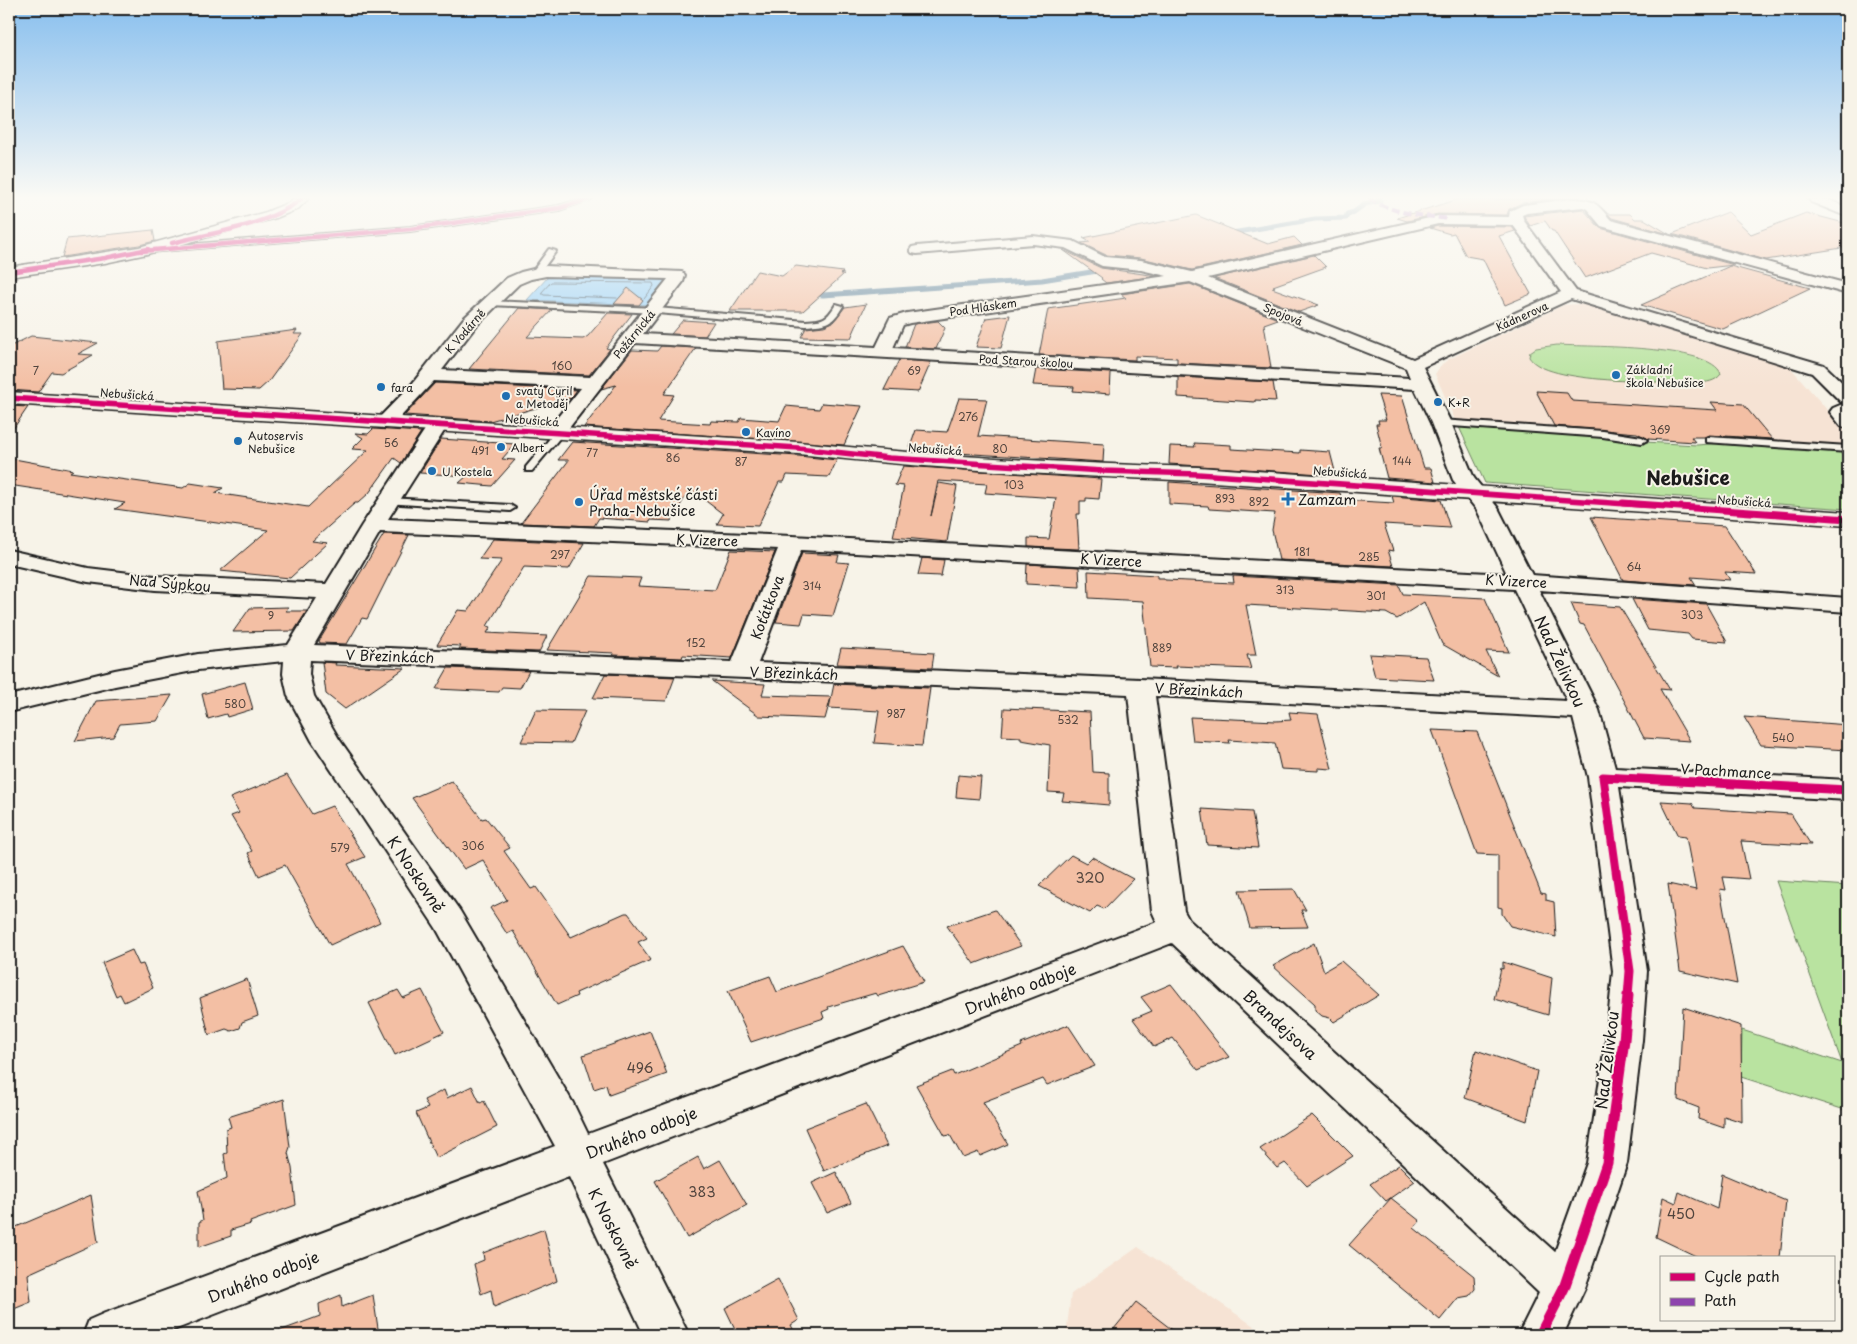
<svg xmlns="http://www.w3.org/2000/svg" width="1857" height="1344" font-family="'Playpen Sans',sans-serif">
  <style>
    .built { fill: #f6e3d4 }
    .green { fill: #b9e3a0; stroke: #6a805e }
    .water { fill: #98d0f7; stroke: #66889f }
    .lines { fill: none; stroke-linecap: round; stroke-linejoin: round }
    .shore { stroke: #4e6474; stroke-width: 1 }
    .stream { stroke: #66889f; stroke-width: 5 }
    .building { fill: #f3bfa4; stroke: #1c1c1c }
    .service-casing { stroke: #1c1c1c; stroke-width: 4 }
    .minor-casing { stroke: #1c1c1c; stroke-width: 4 }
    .tertiary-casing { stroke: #1c1c1c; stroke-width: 3 }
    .service { fill: #f7f3e8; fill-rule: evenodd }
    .minor { fill: #f7f3e8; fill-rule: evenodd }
    .tertiary { fill: #f7f3e8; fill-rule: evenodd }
    .quiet { stroke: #8e44ad; stroke-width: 4; stroke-dasharray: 8 4; stroke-linecap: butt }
    .cycleway-far4-casing { stroke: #f7f3e8; stroke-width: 6 }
    .cycleway-far3-casing { stroke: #f7f3e8; stroke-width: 8 }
    .cycleway-far2-casing { stroke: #f7f3e8; stroke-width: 10 }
    .cycleway-far1-casing { stroke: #f7f3e8; stroke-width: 12 }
    .cycleway-casing { stroke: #f7f3e8; stroke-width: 14 }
    .cycleway-far4 { stroke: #d6006c; stroke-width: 4.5 }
    .cycleway-far3 { stroke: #d6006c; stroke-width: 5.5 }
    .cycleway-far2 { stroke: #d6006c; stroke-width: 7 }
    .cycleway-far1 { stroke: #d6006c; stroke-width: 9 }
    .cycleway { stroke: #d6006c; stroke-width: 11 }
    .poi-dot { fill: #1f6fb2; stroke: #f7f3e8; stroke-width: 2 }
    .labels { text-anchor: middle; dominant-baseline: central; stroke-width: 4; stroke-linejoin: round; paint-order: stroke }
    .far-street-label { font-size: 11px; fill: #1c1c1c; stroke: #f7f3e8 }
    .number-label { font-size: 11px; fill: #52453e }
    .far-poi-label { font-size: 11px; fill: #1c1c1c; stroke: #f7f3e8; text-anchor: start }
    .poi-label { font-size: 14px; fill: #1c1c1c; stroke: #f7f3e8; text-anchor: start }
    .street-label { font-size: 14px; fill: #1c1c1c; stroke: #f7f3e8 }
    .near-number-label { font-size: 14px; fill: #52453e }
    .near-street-label { font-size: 16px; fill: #1c1c1c; stroke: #f7f3e8 }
    .district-label { font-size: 19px; font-weight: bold; fill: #1c1c1c; stroke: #f7f3e8 }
  </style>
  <rect width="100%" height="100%" fill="#f7f3e8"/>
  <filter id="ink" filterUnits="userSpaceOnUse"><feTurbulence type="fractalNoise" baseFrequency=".02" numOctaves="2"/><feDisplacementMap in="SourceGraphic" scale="10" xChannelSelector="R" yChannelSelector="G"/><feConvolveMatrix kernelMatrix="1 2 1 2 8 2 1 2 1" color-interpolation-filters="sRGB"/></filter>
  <g filter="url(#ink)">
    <path class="built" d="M1579,304L1595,306L1776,361L1790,367L1848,434V447L1692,437L1695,442L1640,438L1637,433L1555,428L1554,426L1456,422L1435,374L1442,364L1449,359L1564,305Z
      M1138,1247L1267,1335H1066L1071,1294Z"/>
    <path class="green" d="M1557,345C1588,347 1711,344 1721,374C1715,382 1707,382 1698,383C1665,381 1545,385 1529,357L1530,352L1536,348Z
      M1459,427L1601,436L1627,441L1697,445L1722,443L1848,452V509L1485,483Z
      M1776,881L1848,886V1132L1845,1093V1110L1741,1077L1742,1030L1842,1063Z"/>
    <path class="water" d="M548,277L667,278L646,305L527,300Z"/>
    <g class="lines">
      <path class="shore" d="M617,298L544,295L541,293L551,282L653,283L654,286L644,299"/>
      <path class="stream" d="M1226,234L1315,219L1346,218L1347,214L1354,212L1365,204L1380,201V199
        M810,294L823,295L1042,280L1128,266"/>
    </g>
    <path class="building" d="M1459,199H1557L1522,203L1509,209L1507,215L1438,214L1407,221L1397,218Z
      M1583,209L1600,228L1734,265L1707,268L1651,253L1585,278L1554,231H1552L1545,221L1530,226L1524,216Z
      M1728,212L1751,234L1806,213L1848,224V247L1766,260L1672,234Z
      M1608,214H1630L1635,219H1644L1669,234L1612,218Z
      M1196,215L1268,244L1294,237L1302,245L1192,270L1141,258L1106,255L1081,243L1090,242L1083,238Z
      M1438,226L1512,227L1515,231L1499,236L1531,294L1505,305L1483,259L1466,256L1454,233L1450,234L1430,228Z
      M153,230L155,241L139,245L62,257L67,239Z
      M1063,250L1101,268L1157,276L1106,283L1101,279L1102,278Z
      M1314,255L1326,267L1273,286L1275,287L1272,288L1319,305L1299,312L1214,278Z
      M796,266L843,272L841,274H844L803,311H730L757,271L782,276Z
      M1730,266L1810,288L1723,329L1641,305Z
      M1190,284L1278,319L1264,324L1271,368L1177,363V358L1135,356V360L1039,355L1048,309L1126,298L1121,294Z
      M628,288L643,300L639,305L614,304Z
      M866,304L851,338L801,337L806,328L824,326L833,322L845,307Z
      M519,308L552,310L527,337L583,339L588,336L608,313L632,314L606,348L610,349L589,375L469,369Z
      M1010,315L1001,348L976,347L986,318Z
      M683,320L714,322L705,336L671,334Z
      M938,321L945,328L936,349L905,347L914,324Z
      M297,330L294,334H303L269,381L259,390L222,389L218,341Z
      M31,336L98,343L78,354L93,355L61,373L52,372L38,392L9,390V347Z
      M661,346L696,348L664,394L674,395L658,421L710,424L711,421L739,422L741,418L779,421L786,406L819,409L822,403L862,406L844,445L584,427L616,385L601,389L632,350L657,351Z
      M899,360L931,362L918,392L884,390Z
      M1036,369L1111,373L1110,394L1073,391L1074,387L1033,385Z
      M1178,377L1273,382L1276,401L1255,400V402L1178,397Z
      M435,383L577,390L571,398L490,421L405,415Z
      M1536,391L1567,393L1572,401L1717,410L1711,402L1743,404L1772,439L1709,435L1704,437H1691L1695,442L1648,439L1637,433L1554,426Z
      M1378,395L1402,396L1424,468H1431L1435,482L1387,478L1379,448H1382L1376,424H1379L1378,420H1386Z
      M959,398L987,399L978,436L1104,444L1103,462L909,450L916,430L947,432Z
      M9,406L28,407L9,435Z
      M373,429L421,432L401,463L394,458L369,493L358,503H355L312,541L328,543L290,578L220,571L268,530L115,509L125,503L9,485V458L73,470L70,472L183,488L190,483L223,488L215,493L308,507L368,450L352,449L363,438L355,433L368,434Z
      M441,439L515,444L502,459L515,460L492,486L459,483L467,476L420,473Z
      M572,442L798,456L837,460L829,477L787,475L784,482H779L758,526L717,524L723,514L690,489L671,521L651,520L650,522L599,518L594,526L521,523L569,460H558Z
      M1194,443L1231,445V449L1300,453V450L1330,452L1336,475L1169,464L1170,446L1195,447Z
      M903,466L1101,479L1099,499L1086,498V501H1080V514H1077L1079,549L1028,547V538L1049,539L1056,498L985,493L987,484L938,481L931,516L939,483L957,486L947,542L893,537L904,486L895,485Z
      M1169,482L1340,493L1342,500L1394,503L1392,496L1441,500L1450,528L1384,524L1393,551L1388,550L1393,566L1279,560L1272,530L1275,513L1209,509L1208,506L1169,504Z
      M1591,517L1725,526L1756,574L1725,572L1730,580L1691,577L1696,585L1623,580Z
      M384,534L409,535L367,619L362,618L347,644L320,643L319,641Z
      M493,539L584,543L569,569L524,567L487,626L491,627L487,633L547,636L539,652L459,649L461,646L437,645L458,610L468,611L502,560L479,559Z
      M731,550L775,552L732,658L683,655L682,658L613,655L614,653L547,650L591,576L641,578L638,586L715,590Z
      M802,553L839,555L837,562L849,563L833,616L804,614L801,624L776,622Z
      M922,558L944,560L941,576L918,575Z
      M1027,564L1079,567L1080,587L1026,584Z
      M1088,571L1157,575V578H1164L1165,580L1234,583L1233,576L1399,585L1403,594L1485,598L1509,652L1486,651L1498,676L1442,644L1424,602L1397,619L1386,613L1246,605L1256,655H1247L1251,669L1176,666L1177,668L1150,667L1143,601L1089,598Z
      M1632,599L1706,604L1727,642L1692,639L1688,634L1648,630Z
      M1571,603L1620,607L1670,690L1660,689L1690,741L1644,738L1584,625L1580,624Z
      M288,607L286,611H307L294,631L233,632L250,608Z
      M841,648L934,653L932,668L837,664Z
      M1369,654L1426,657L1434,680L1375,677Z
      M322,662L336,663L335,665L405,668L345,709L326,694Z
      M448,668L529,671L520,688L502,687L499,692L436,689Z
      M605,674L675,677L666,701L593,698Z
      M712,681L765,684L762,695L831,697L825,719L759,716Z
      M245,682L253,709L227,717L226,714L208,719L202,694Z
      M834,684L930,688L922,746L874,743L879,711L829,708Z
      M172,695L157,721L120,724L113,737L75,741L96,701Z
      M1004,708L1090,712L1093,772L1109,773V805L1062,801L1064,793L1048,792L1050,745L1021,740V737L1002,736Z
      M536,710L585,711L571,743L521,742Z
      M1289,712L1318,714L1332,769L1318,768V771L1281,769L1275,743L1229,740L1230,743L1193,741L1190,717L1276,721L1291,720Z
      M1744,717L1848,725V750L1761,745Z
      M1432,730L1477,732L1541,893L1546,894V900L1554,902L1556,937L1510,926L1502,914V908L1498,907V855L1477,854Z
      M287,775L312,814L332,806L365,857L348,864L380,922L330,945L285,865L259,876L248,853L252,851L231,816L239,813L230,798Z
      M958,775L981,777L979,799L956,797Z
      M452,781L482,819L486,818L510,848L504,851L531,889L536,887L571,937L625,913H628L647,938L638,942L651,960L576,993L577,996L557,1005L513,931L507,934L490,908L507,900L483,860L464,869L412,798Z
      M1661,801L1692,803L1695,808L1791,814L1811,845L1741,841L1749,879L1723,877L1726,890L1720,889L1737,984L1680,971L1668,884L1696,890L1686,837L1678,836Z
      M1202,809L1252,812L1258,848L1207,845Z
      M1071,855L1086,863L1092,857L1133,879L1104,909L1097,906L1090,913L1039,886Z
      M1294,889L1306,910H1301L1308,927L1250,928L1239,890Z
      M995,910L1021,946L974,964L947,926Z
      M1314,943L1324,971L1341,961L1379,995L1334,1022L1330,1018L1322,1016L1315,1010V1004L1273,966Z
      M903,946L924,982L878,996L876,993L828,1007L829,1009L822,1012L824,1018L751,1042L728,991L770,976L777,992Z
      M132,950L139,965L143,964L153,988L124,1002L120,994L116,996L102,963Z
      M1503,962L1552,978L1548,1015L1494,999L1501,968L1503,969Z
      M247,979L258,1016L242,1022L240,1028L231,1031L226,1029L209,1035L200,998Z
      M1171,984L1229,1057L1198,1070L1173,1038L1154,1047L1133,1019L1152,1011L1141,997Z
      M398,990L403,998L422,990L444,1032L395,1055L369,1003Z
      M1683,1007L1741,1026L1742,1122L1724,1116V1128L1698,1119L1699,1108L1678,1100Z
      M1068,1025L1095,1066L1047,1085L1043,1079L983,1102L1008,1144L980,1156L978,1152L963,1158L950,1135L945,1136L916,1085L952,1071L954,1075L1022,1046L1021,1044Z
      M650,1031L667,1074L609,1095L606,1085L594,1089L583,1055Z
      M1476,1050L1537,1071L1527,1121L1465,1098Z
      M472,1086L480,1103L484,1101L497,1127L436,1158L416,1113L428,1108L424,1100L444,1090L447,1098Z
      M284,1099L290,1147L288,1153L292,1168L296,1205L250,1222L251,1224L231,1230V1236L199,1247V1222L203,1220L198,1191L227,1178L224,1154L227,1153L226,1129L231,1127L228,1117Z
      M866,1104L887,1146L824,1171L805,1128Z
      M1312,1115L1353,1156L1307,1186L1285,1163L1277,1168L1260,1149Z
      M698,1157L704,1169L720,1160L747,1205L687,1238L655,1181Z
      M1399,1165L1415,1181L1386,1201L1370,1184Z
      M836,1172L851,1203L827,1213L812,1183Z
      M1722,1174L1786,1201L1780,1258H1700L1656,1237L1663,1197L1676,1203L1679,1192L1717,1209Z
      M91,1195L98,1242L28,1274L31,1302L9,1311V1230Z
      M1391,1198L1420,1221L1414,1228L1474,1276L1475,1289L1469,1296L1458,1298L1440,1320L1349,1245Z
      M544,1229L557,1281L494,1307L491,1290L481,1294L474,1264L484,1260L483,1253Z
      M778,1279L799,1320L791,1325L796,1335H738L725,1308Z
      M341,1295L342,1307L373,1295L379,1335H274V1333L320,1316L319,1304Z
      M1136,1302L1179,1335H1109Z"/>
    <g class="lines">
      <g class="service-casing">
        <path id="service" d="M582,199H591L559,210L410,231L148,252L144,250L148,248L410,227L558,206Z
          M549,249L556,251L539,274H533L532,272Z
          M487,301L657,308L806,321C824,320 827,319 836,304L843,306C832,325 827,324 806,326L657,313L490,305H487Z
          M1441,420L1603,431L1642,437L1647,440L1642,443L1603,437L1438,425L1436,423Z
          M559,430L564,433L562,435L532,471H526V467L556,431Z
          M1709,437L1848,446V452L1706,442V438Z
          M389,498L510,505L515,508L510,511L385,503L384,501Z"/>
      </g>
      <g class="minor-casing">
        <path id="minor" d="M1572,199C1594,199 1597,204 1611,220L1848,284V294L1601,226L1587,209L1583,207L1527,213L1522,215L1524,221L1576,291L1824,365L1848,388V428L1841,426L1830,412L1833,408L1845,403L1841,402L1812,373L1571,299L1423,367L1451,423L1474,478L1498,508L1532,575L1848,598V612L1539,590L1599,710L1615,768L1848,780V800L1619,787L1647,971L1642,1040L1627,1163L1585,1288L1563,1335H1518L1539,1293L1172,943L603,1164L689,1335H644L569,1177L161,1335H83L89,1320L105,1313L555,1146L436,928L312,741L288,696L283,674L284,661L198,670L115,686L9,712V696L115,670L198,654L288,645L317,598L155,590L88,582L9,564V550L88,568L155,576L326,584L362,525L428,425L431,421L438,419L445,421L448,425L388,519L792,536L1507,574L1477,510L1453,480L1431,423L1415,389L635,343L562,437L555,439L548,437L545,433L581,388L434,381L392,426L385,428L378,426L375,422L412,384L464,318L507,278L521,272L546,266L682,272L685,275L683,282L643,334L876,347L890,318L907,313L1167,276L1141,270L1102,266L1065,248L1033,244L917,254L912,253L910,250L912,247L917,246L1033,236L1073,241L1105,257L1141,260L1192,272L1438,216L1509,217L1510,211L1523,205ZM1438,224L1513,225L1561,292L1413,359L1208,278ZM546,276L668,279L590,377L442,370L476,326L519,284L531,279ZM1190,282L1406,368L1410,378L893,348L903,325L910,323ZM380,532L778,549L732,662L314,645ZM801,550L1514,589L1567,701L1140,679L758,663ZM310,660L1128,694L1152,911L1157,922L588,1134L573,1103L460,911L339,739L314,696L309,674ZM1155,696L1573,718L1588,777L1613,971L1606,1040L1587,1163L1555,1252L1189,920L1184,911Z
          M1809,199H1827L1848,208V217L1811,202Z"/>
      </g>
      <g class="tertiary-casing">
        <path id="tertiary" d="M293,199H308L298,209L276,218L147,254L105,263L9,277V267L139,247L266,212L288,203Z
          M9,392L798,442C931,456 1064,463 1198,467L1848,512V526L1198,481C1064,476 931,469 798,454L9,404Z"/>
      </g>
      <use href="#service" class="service"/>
      <use href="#minor" class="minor"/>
      <use href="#tertiary" class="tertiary"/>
      <path class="quiet" d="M1369,199C1396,214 1419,215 1449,219"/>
      <g class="cycleway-far4-casing">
        <path id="cycleway-far4" d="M172,243C214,232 266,227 301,199
          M141,251L410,229L559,208L588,199
          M9,272L105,258L148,249"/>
      </g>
      <g class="cycleway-far3-casing">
        <path id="cycleway-far3" d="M9,398L798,448L889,458L1103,471L1198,474L1641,505"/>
      </g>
      <g class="cycleway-far2-casing">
        <path id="cycleway-far2" d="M1623,503L1848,519"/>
      </g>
      <g class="cycleway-far1-casing">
        <path id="cycleway-far1" d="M1628,996L1630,971L1603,777L1848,790"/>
      </g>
      <g class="cycleway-casing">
        <path id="cycleway" d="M1540,1335L1564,1288L1607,1163L1624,1040L1628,995"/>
      </g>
      <use href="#cycleway-far4" class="cycleway-far4"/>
      <use href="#cycleway-far3" class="cycleway-far3"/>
      <use href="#cycleway-far2" class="cycleway-far2"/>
      <use href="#cycleway-far1" class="cycleway-far1"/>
      <use href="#cycleway" class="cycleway"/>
    </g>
  </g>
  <linearGradient id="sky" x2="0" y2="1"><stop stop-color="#88bfee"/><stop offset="0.51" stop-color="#fbfaf5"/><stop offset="1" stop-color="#fbfaf5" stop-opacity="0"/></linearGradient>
  <rect width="1857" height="387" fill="url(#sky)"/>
  <g class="poi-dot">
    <circle cx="1616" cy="375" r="5"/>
    <circle cx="381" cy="387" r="5"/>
    <circle cx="506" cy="396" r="5"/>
    <circle cx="1438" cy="402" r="5"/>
    <circle cx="746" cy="432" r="5"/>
    <circle cx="238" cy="441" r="5"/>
    <circle cx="501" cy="447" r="5"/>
    <circle cx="432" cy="471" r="5"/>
    <path d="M1285.5 491.5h5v5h5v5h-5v5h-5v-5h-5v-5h5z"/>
    <circle cx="579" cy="502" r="5"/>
  </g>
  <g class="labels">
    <g class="far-street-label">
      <text transform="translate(983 307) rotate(-8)">Pod Hláskem</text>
      <text transform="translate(1283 314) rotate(22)">Spojová</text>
      <text transform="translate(1522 316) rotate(-24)">Kádnerova</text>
      <text transform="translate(465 331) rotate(-49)">K Vodárně</text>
      <text transform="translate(634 334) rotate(-51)">Požárnická</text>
      <text transform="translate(1026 361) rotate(3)">Pod Starou školou</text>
      <text transform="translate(127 394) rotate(4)">Nebušická</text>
      <text transform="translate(532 420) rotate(4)">Nebušická</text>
      <text transform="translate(935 449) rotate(4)">Nebušická</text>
      <text transform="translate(1340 472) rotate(4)">Nebušická</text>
      <text transform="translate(1744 501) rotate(4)">Nebušická</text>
    </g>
    <g class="number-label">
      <text x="562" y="365">160</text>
      <text x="36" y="370">7</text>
      <text x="914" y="370">69</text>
      <text x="968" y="416">276</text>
      <text x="1660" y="429">369</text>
      <text x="391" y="442">56</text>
      <text x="1000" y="448">80</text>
      <text x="480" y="450">491</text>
      <text x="592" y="452">77</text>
      <text x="673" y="457">86</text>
      <text x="1402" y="460">144</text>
      <text x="741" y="461">87</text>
      <text x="1014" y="484">103</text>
      <text x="1225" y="498">893</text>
      <text x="1259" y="501">892</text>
      <text x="1302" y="551">181</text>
      <text x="560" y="554">297</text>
      <text x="1369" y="556">285</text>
      <text x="1634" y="566">64</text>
      <text x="812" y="585">314</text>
      <text x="1285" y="589">313</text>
      <text x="1376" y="595">301</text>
      <text x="1692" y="614">303</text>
      <text x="271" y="615">9</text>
      <text x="696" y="642">152</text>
      <text x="1162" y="647">889</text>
      <text x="235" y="703">580</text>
      <text x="896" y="713">987</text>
      <text x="1068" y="719">532</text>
      <text x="1783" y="737">540</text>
      <text x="473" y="845">306</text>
      <text x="340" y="847">579</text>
    </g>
    <g class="far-poi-label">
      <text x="1626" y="369">Základní<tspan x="1626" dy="13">škola Nebušice</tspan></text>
      <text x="391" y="387">fara</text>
      <text x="516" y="390">svatý Cyril<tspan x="516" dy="13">a Metoděj</tspan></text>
      <text x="1448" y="402">K+R</text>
      <text x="756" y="432">Kavíno</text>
      <text x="248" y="435">Autoservis<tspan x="248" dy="13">Nebušice</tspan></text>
      <text x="511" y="447">Albert</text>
      <text x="442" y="471">U Kostela</text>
    </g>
    <g class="poi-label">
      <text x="589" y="494">Úřad městské části<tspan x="589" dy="16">Praha-Nebušice</tspan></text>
      <text x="1298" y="499">Zamzam</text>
    </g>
    <g class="street-label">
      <text transform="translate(707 540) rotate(2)">K Vizerce</text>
      <text transform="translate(1111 560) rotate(3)">K Vizerce</text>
      <text transform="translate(1516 581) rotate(3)">K Vizerce</text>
      <text transform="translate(170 583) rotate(5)">Nad Sýpkou</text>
      <text transform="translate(767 607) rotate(-69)">Koťátkova</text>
      <text transform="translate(390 656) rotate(2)">V Březinkách</text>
      <text transform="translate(794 673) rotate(2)">V Březinkách</text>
      <text transform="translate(1199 690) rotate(3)">V Březinkách</text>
      <text transform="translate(1726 771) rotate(3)">V Pachmance</text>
    </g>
    <g class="near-number-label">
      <text x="1090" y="877">320</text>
      <text x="640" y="1067">496</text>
      <text x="702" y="1191">383</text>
      <text x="1681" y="1213">450</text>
    </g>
    <g class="near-street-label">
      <text transform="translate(1561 661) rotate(65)">Nad Želivkou</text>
      <text transform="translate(417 874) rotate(56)">K Noskovně</text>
      <text transform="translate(1020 988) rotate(-21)">Druhého odboje</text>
      <text transform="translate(1281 1024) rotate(43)">Brandejsova</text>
      <text transform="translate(1606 1060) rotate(-83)">Nad Želivkou</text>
      <text transform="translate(641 1132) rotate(-21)">Druhého odboje</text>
      <text transform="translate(614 1228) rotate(63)">K Noskovně</text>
      <text transform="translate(263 1276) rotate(-21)">Druhého odboje</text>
    </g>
    <g class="district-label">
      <text x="1688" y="477">Nebušice</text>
    </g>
  </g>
  <rect width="1857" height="1344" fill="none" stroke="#f7f3e8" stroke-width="30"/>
  <rect x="15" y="15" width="1827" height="1314" fill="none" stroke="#1c1c1c" stroke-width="2" filter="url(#ink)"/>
  <rect x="1660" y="1256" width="175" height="65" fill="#f7f3e8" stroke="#9f9d96"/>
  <rect x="1670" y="1273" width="25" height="8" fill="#d6006c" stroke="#9f9d96"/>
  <text x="1704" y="1282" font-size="15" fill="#1c1c1c">Cycle path</text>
  <rect x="1670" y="1298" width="25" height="8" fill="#8e44ad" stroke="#9f9d96"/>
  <text x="1704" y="1306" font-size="15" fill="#1c1c1c">Path</text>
</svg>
